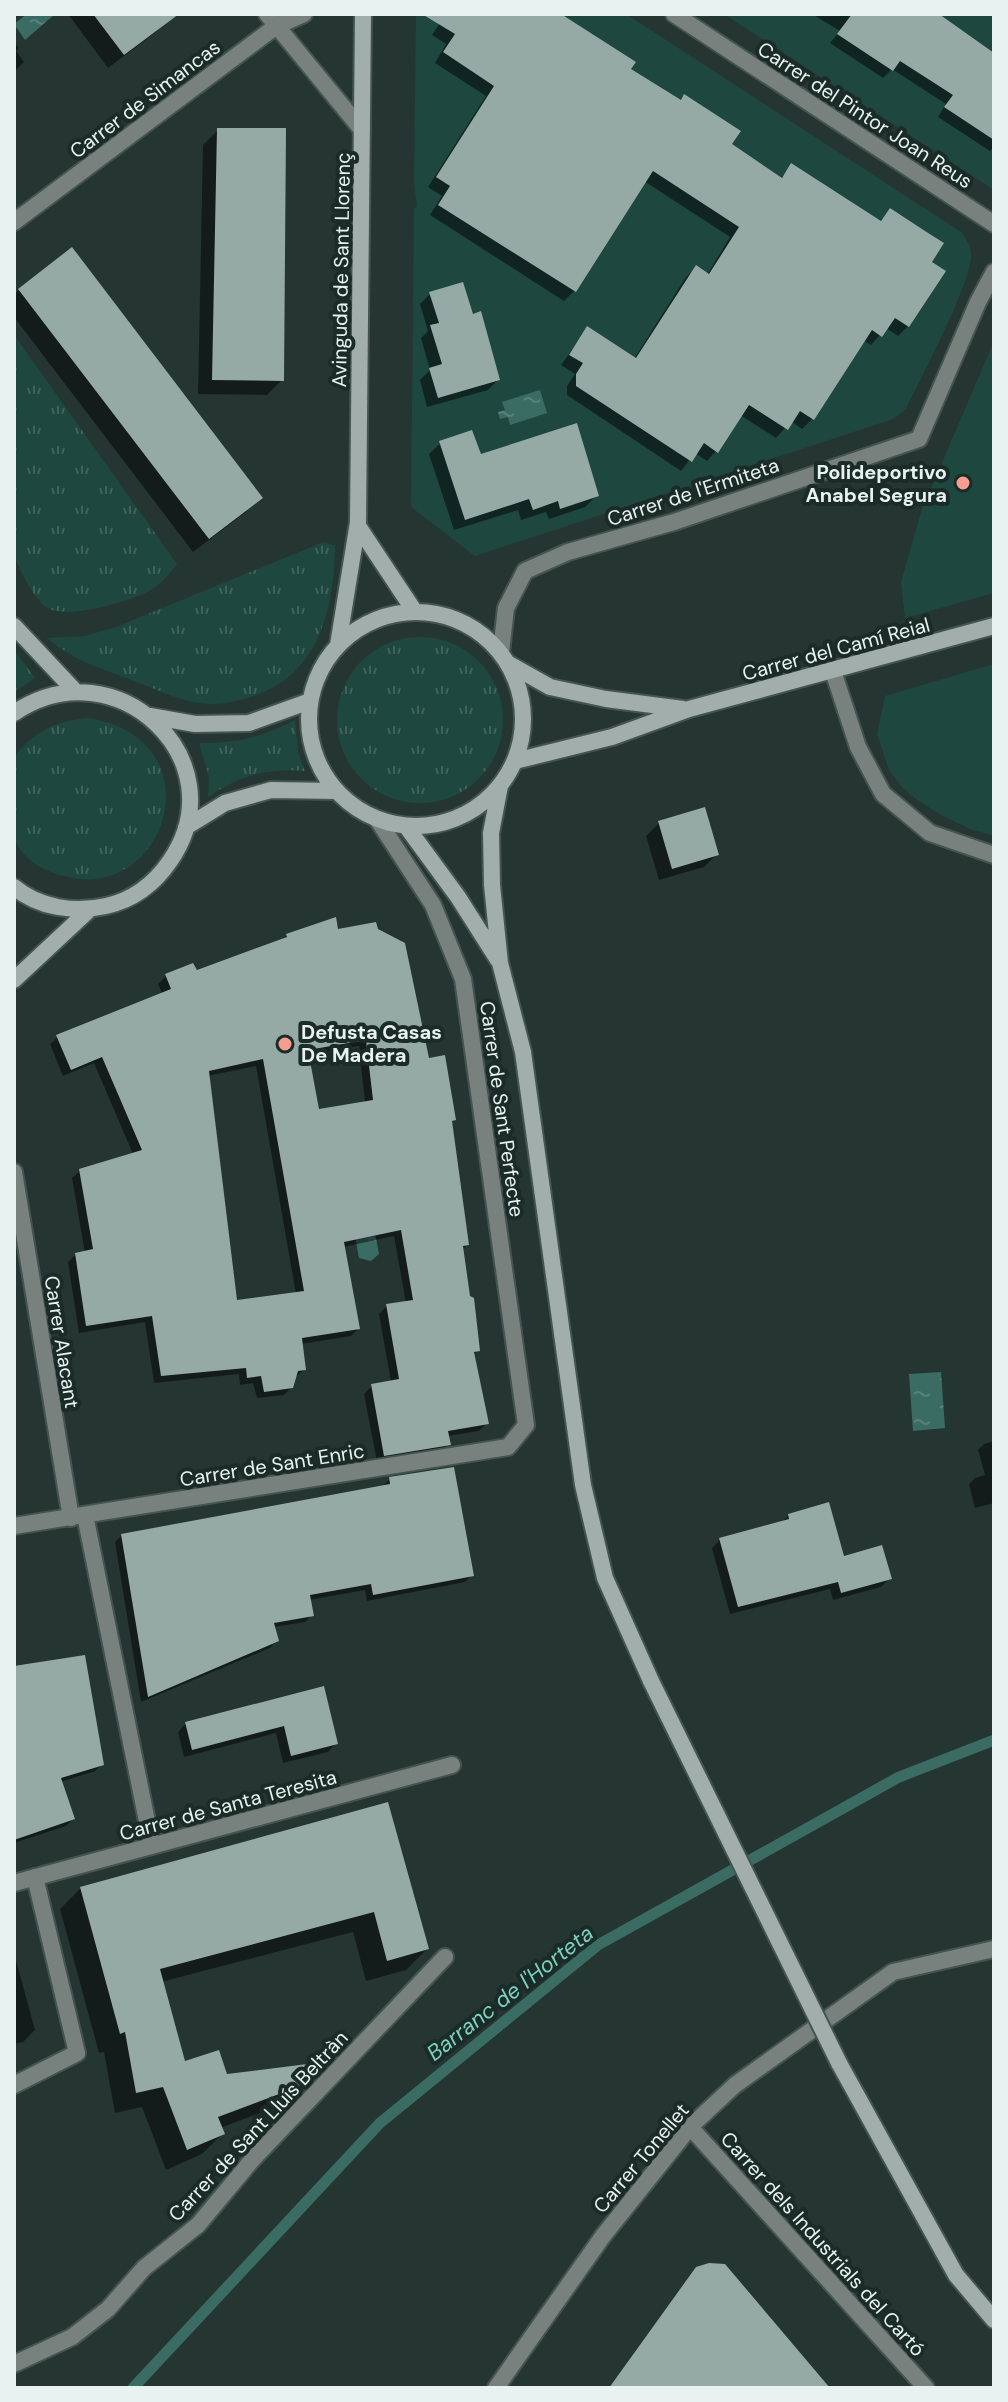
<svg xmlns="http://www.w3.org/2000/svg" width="1008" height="2402" font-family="'DM Sans',sans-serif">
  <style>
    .green { fill: #1e4740 }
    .park { fill: url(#park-tufts) }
    .water { fill: url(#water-ripples) }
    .shadow { fill: #0007; fill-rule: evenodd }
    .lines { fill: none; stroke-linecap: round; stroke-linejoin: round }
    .stream { stroke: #3b6c63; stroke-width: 11 }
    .building { fill: #96aaa5; fill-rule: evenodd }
    .street-casing { stroke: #445450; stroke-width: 20 }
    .secondary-casing { stroke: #445450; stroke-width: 20 }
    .street { stroke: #79817f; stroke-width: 16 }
    .secondary { stroke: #a1aeab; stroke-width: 16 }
    .secondary-bridge-casing { stroke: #445450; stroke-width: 20; stroke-linecap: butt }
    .secondary-bridge { stroke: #a1aeab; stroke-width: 16 }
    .poi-dot { fill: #f59d8e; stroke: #1b2c28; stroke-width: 3 }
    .labels { text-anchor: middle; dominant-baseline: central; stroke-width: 8; stroke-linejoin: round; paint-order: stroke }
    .street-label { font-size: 20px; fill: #e8f2f0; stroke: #1b2c28 }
    .poi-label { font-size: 20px; font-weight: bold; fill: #e8f2f0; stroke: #1b2c28; text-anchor: end }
    .water-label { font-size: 22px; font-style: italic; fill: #7dd1c1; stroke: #1b2c28 }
  </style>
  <defs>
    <pattern id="park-tufts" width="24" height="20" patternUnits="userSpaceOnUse" patternTransform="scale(2)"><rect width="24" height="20" fill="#1e4740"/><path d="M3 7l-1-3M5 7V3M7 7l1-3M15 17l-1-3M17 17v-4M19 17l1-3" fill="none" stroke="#3f625c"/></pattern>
    <pattern id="water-ripples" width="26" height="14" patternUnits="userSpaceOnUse" patternTransform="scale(2)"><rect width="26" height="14" fill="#3b6c63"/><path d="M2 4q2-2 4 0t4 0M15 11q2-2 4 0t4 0" fill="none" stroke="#57817a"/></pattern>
  </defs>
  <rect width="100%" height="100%" fill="#253632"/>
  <path class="green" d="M416,14H626L961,232C966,239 971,244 971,254C973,280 920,380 906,409L893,419L475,556L411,507L414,208L417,207L414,180Z
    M724,14H994V190Z
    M994,341V593L905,618L901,582L921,512Z
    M994,664V836L970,829L941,815L916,799L901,786L889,770L877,734L885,696Z"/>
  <path class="park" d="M14,335L177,564C170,573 161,584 151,590C130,601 69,620 48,608C32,598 22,572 14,556Z
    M324,542L335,546C334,608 319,675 253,696C235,702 218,706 198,703C175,699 151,687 129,679C95,666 75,661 47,638L85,636L116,627Z
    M337 720a83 83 0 1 1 166 0a83 83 0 1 1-166 0Z
    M14,650L35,678L14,692Z
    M88,718C225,739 162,922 47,870C34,865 17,851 14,836C10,814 14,781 14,757C37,730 53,722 88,718Z
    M295,720L298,752L305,771C268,768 239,775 208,797L209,777L199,743C236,744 263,737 295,720Z"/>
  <path class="water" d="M27,14H55L25,40L14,24Z
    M540,390L547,413L510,425L508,417L500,419L498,412L505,410L502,402Z
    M371,1212L379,1254L371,1261L359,1258L351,1216Z
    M941,1372L945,1428L913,1431L909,1374Z"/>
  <path class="shadow" d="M68,14H168L171,18L156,32L108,68Z
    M446,14H557L729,145L780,179L792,166L879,222L890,211L929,263L908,326L898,336L886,328L871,345L863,340L812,419L802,429L791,421L776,438L740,415L716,451L707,461L695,453L681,471L567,395V386L575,374L561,365L587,329L634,359L686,277L696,268L707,275L730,237L644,181L574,291L564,301L430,215L442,196L428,187L486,96L435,63L446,44L432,35Z
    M812,14H935L994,54V147L990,151L938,117L946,104L892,69L883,78L830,43L840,31Z
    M14,42L19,48L16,51L24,62L14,72Z
    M218,130L282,380L267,395L198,394L203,145Z
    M19,290L260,497L246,512L193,552L14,317V295Z
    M430,294L471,316L498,380L488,390L427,407L420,380L430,370L421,338L428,331L420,304Z
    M441,443L479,456L597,495L585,507L549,519L546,512L521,520L518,510L454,530L429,454Z
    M659,823L717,854L704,867L659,880L646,836Z
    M336,931L427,1060L454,1120L450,1124L467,1245L462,1250L478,1350L473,1355L487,1423L479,1431L447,1436L448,1444L441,1452L377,1462L364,1394L372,1386L391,1382L379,1314L387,1306L406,1303L394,1236L343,1247L358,1329L351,1336L301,1344L304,1370L294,1378L292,1387L284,1395L257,1398L253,1383L240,1385L239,1374L154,1383L145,1322L79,1333L68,1262L76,1254L85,1253L72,1178L80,1171L133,1154L94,1063L63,1076L50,1044L58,1037L163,995L158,984L166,976L196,973L281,941L287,935ZM359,1046L365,1103L317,1111L307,1055ZM256,1066L296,1294L235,1302L207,1076Z
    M994,1441V1503L975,1508L969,1484L975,1478L985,1475L978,1450L984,1444Z
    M390,1479L472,1575L465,1582L367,1601L365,1590L309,1600L312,1615L305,1622L273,1627L277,1640L270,1648L141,1702L115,1542L122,1535L383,1486Z
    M789,1515L843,1558L889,1579L881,1587L833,1600L830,1589L730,1614L712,1548L720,1540L780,1524Z
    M14,1668L102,1764L95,1771L60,1782L73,1819L66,1826L14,1843Z
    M322,1689L336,1743L328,1752L283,1763L276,1733L184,1757L178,1732L186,1723Z
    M387,1805L427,1949L406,1970L366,1981L353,1932L161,1982L183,2064L226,2077L326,2064L287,2103L220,2128L223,2133L202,2154L166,2170L142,2107L115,2113L104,2052L99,2053L60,1909L81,1888Z
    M14,1953L35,2030L23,2042L14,2044Z"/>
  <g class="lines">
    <path class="stream" d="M133,2388L380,2123L598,1945L899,1777L994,1740"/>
  </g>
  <path class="building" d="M93,14H179L124,55Z
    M422,14H561L636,62L631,69L681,100L684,94L741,131L732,144L782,178L791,163L881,221L890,208L925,231L944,243L932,262L946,271L909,327L895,318L882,337L872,330L814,420L800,411L788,430L749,405L718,453L704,443L692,462L576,386V374L583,363L569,355L587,326L636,358L696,265L709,274L739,227L653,171L576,292L438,205L450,186L436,177L494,86L443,52L455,34Z
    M852,14H939L994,53V140L944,107L953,95L900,61L893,71L837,34Z
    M217,128H286L284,381L212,380Z
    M72,247L263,498L209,539L18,289Z
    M463,282L473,314L481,311L500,380L438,398L429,368L442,364L430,325L439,323L429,292Z
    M577,423L599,496L560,509L558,501L533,510L529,499L465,520L439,441L472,430L481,454Z
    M705,807L719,855L672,869L658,821Z
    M336,917L338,929L376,922L378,929L405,943L429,1058L445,1055L456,1120L452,1121L469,1245L463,1246L470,1296L474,1298L480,1351L474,1352L489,1424L448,1431L451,1445L384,1456L371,1384L399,1379L386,1304L413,1300L401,1230L344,1242L360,1329L302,1338L306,1370L298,1371L293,1388L264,1392L261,1376L247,1378L246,1368L161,1376L152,1316L86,1326L75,1253L93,1249L79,1169L142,1150L102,1057L71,1070L56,1035L171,989L165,974L193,963L197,970L287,937L286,934ZM366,1040L373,1100L319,1109L308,1050ZM263,1059L304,1291L237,1300L209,1071Z
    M454,1467L474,1576L373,1595L371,1584L310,1595L314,1616L274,1623L279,1641L148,1697L121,1534L390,1484L389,1477Z
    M829,1502L844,1556L882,1545L892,1579L841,1593L838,1582L738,1607L719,1538L789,1519L788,1514Z
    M85,1655L104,1765L61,1778L75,1819L14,1840V1666Z
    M324,1686L338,1744L291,1756L284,1726L192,1750L185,1722Z
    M388,1802L429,1949L387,1961L374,1912L160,1969L185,2061L219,2050L227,2074L331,2061L311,2082L218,2117L225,2134L187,2150L163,2087L136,2093L125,2032L120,2034L80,1887Z
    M709,2263L725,2264L830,2388H609L696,2267Z"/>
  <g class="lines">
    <g class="street-casing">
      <path id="street" d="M267,14L362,130
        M674,14L994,224
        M14,222L275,27L304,14
        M501,652L506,608L525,571L568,552L674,522L919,439L978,302L994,272
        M833,671L858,747L883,794L930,833L994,855
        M14,1172L71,1518
        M85,1515L152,1846
        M14,1526L508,1447L526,1425L463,979L433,905L377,819
        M14,1883L452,1765
        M14,2085L77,2053L35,1877
        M690,2127L926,2388
        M14,2364L72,2337L108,2309L144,2268L198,2225L252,2160L445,1957
        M496,2388L603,2236L690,2127L735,2085L893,1972L994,1949"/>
    </g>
    <g class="secondary-casing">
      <path id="secondary" d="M358,526L415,612
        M309 719a107 107 0 1 1 214 0a107 107 0 1 1-214 0Z
        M14,626L75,691
        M338,645L358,522L363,14
        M509,664L550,687L606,699L683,709
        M14,713C116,644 239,761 170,861C155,883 133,900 106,906C75,913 39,908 14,887
        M150,716L195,724L249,723L310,701
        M515,761L612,737L689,709L994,626
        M500,786L491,833L492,885L500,963L523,1052L583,1485L605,1578L651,1681
        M406,826L458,897L498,960
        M186,827L225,803L271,790L336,791
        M14,980L89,910
        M839,2063L956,2275L994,2320"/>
    </g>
    <use href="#street" class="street"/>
    <use href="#secondary" class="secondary"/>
    <g class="secondary-bridge-casing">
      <path id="secondary-bridge" d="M651,1681L839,2063"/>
    </g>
    <use href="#secondary-bridge" class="secondary-bridge"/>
  </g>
  <g class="poi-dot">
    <circle cx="963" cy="483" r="8"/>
    <circle cx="285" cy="1044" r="8"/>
  </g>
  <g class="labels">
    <g class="street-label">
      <text transform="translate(145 99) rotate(-37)">Carrer de Simancas</text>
      <text transform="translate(865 115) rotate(33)">Carrer del Pintor Joan Reus</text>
      <text transform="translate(341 270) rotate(-89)">Avinguda de Sant Llorenç</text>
      <text transform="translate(693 492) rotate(-18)">Carrer de l'Ermiteta</text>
      <text transform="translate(836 649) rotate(-15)">Carrer del Camí Reial</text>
      <text transform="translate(502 1109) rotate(82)">Carrer de Sant Perfecte</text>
      <text transform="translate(62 1342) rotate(81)">Carrer Alacant</text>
      <text transform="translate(272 1465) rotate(-9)">Carrer de Sant Enric</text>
      <text transform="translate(228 1805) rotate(-15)">Carrer de Santa Teresita</text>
      <text transform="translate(258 2126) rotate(-47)">Carrer de Sant Lluís Beltràn</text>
      <text transform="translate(641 2158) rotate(-50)">Carrer Tonellet</text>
      <text transform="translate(823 2244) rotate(48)">Carrer dels Industrials del Cartó</text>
    </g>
    <g class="poi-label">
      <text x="947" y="472">Polideportivo<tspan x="947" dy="23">Anabel Segura</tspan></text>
      <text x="301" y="1032" text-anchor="start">Defusta Casas<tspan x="301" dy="23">De Madera</tspan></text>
    </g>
    <g class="water-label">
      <text transform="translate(510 1993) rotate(-38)">Barranc de l'Horteta</text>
    </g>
  </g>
  <rect width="1008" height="2402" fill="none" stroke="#e8f2f0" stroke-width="32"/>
</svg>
